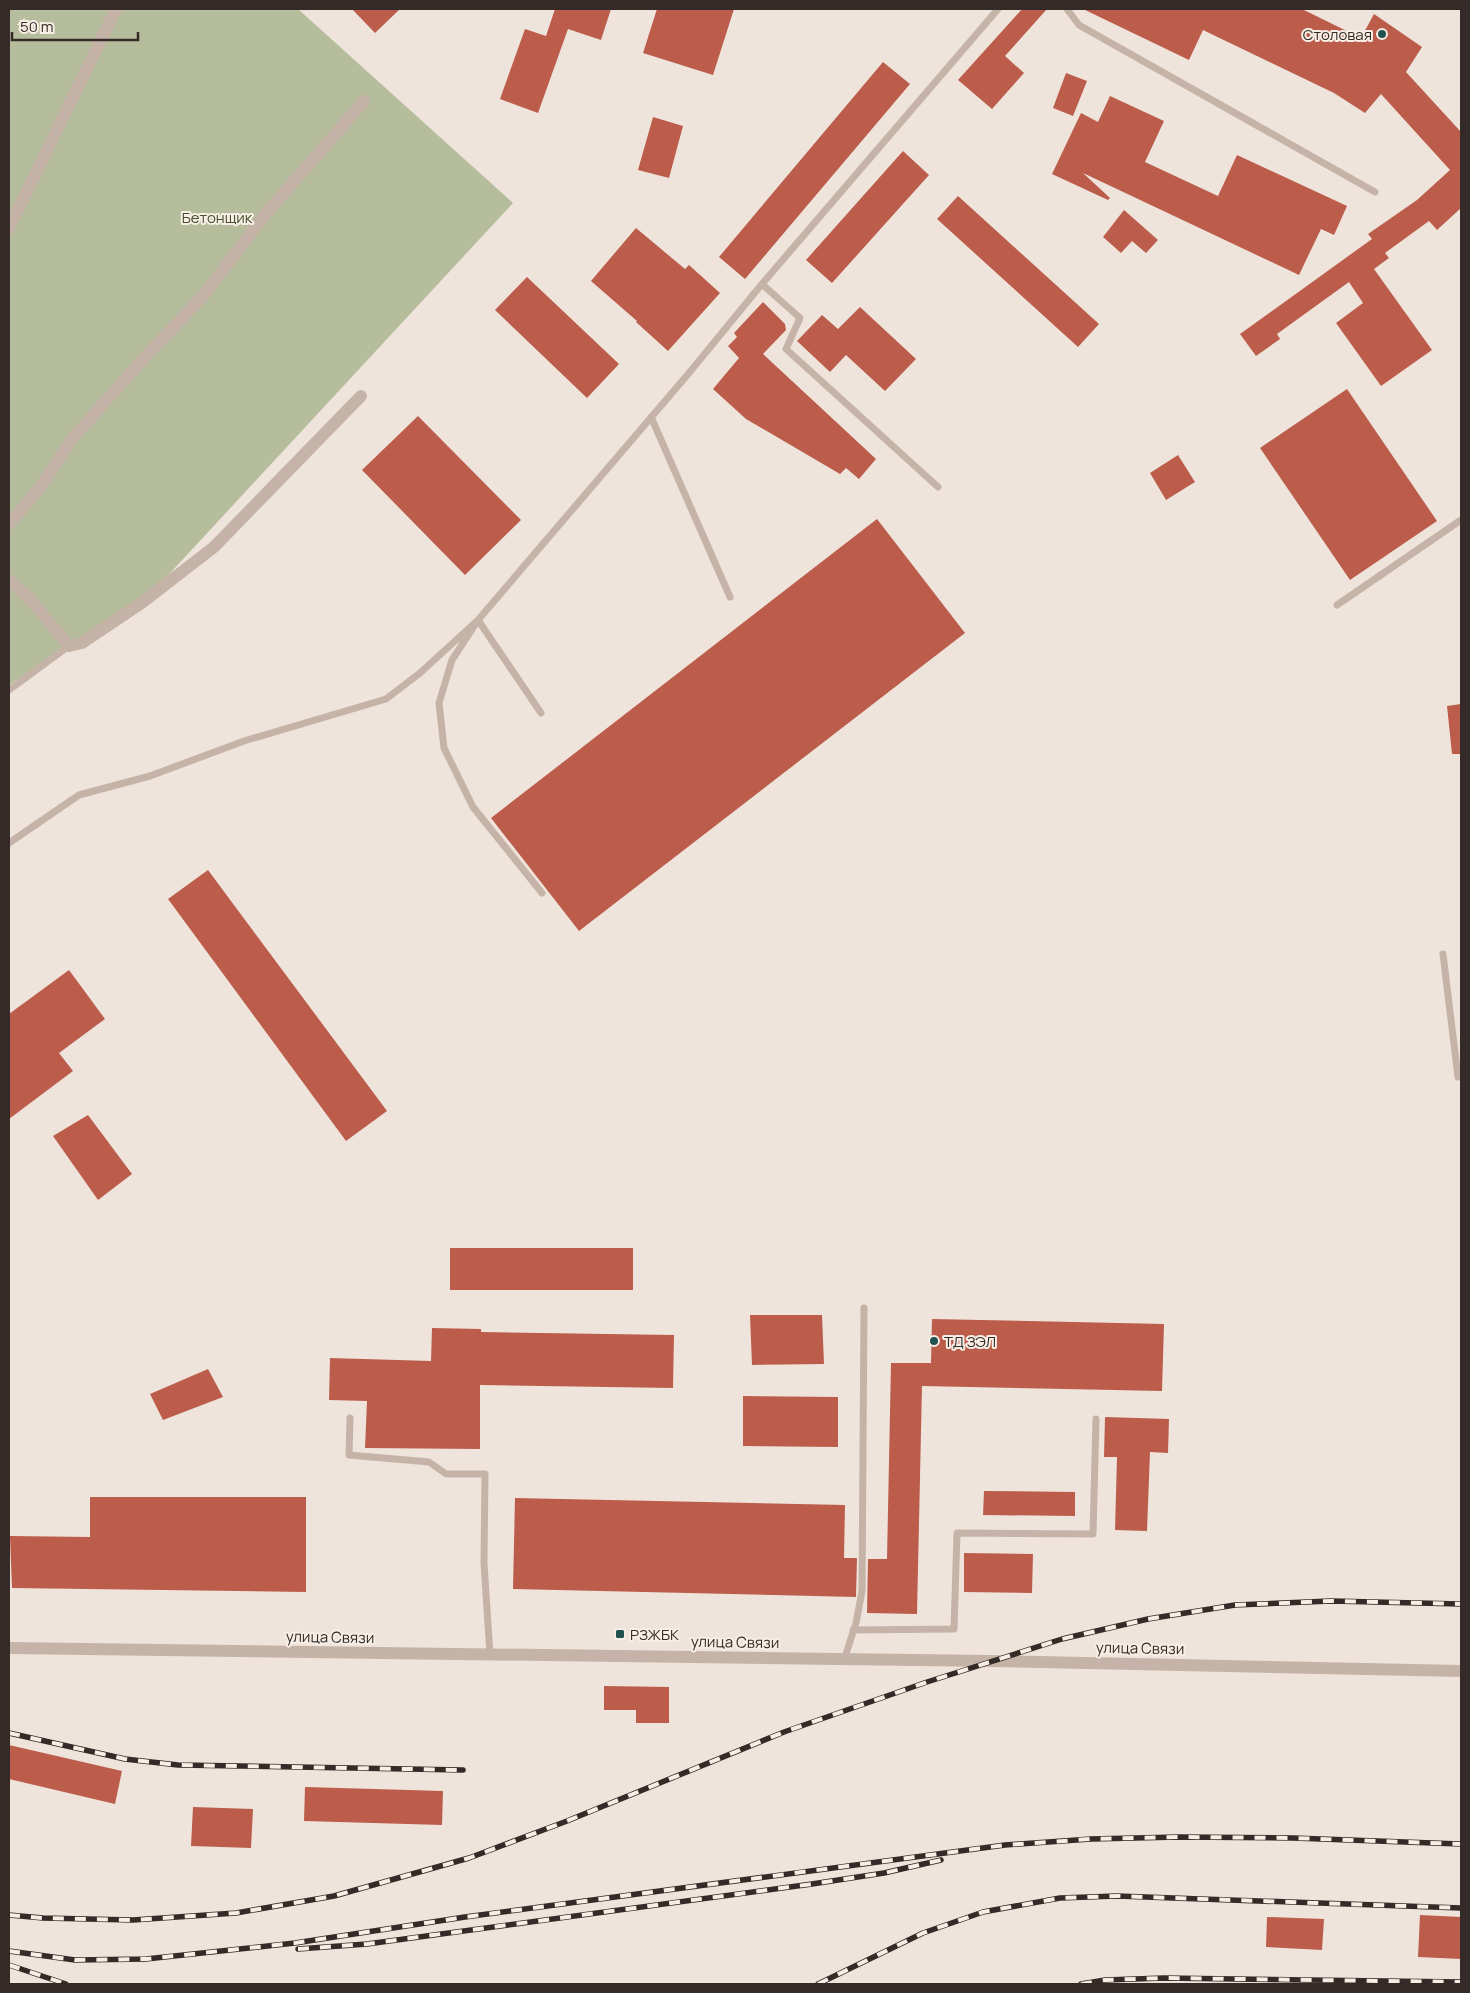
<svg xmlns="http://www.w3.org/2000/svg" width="1470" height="1993" font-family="Manrope,sans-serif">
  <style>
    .green { fill: #b5bd9c }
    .building { fill: #bc5d4c }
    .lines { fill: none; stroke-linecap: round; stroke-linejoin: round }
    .service { stroke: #c6b3a8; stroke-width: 7 }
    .minor { stroke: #c6b3a8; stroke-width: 12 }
    .tertiary { stroke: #c6b3a8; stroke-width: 12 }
    .rail-casing { stroke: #342a27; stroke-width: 5.5 }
    .rail { stroke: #f7eee6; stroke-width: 4; stroke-dasharray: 11; stroke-linecap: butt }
    .poi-dot { fill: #205251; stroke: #f7eee6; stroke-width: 2 }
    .labels { text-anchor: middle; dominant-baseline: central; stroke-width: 4; stroke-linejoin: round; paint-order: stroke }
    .poi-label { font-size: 15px; fill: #342a27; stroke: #f7eee6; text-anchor: start }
    .park-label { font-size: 15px; fill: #46502d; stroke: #f7eee6 }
    .street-label { font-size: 15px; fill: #342a27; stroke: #f7eee6 }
  </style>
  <rect width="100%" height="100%" fill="#efe4db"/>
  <path class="green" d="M9,9H298L513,203L147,598L9,685Z"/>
  <path class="building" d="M352,9H400L375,33Z
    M555,9H611L601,40L568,29L538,113L500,99L525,29L546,36Z
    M657,9H734L713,75L643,53Z
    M1022,9H1047L1005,56L1024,73L992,109L958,80Z
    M1083,9H1302L1361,38L1374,14L1422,47L1406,72L1461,132V208L1437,230L1429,221L1385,253L1389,258L1374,269L1432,350L1381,386L1336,323L1363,303L1349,282L1277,334L1280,339L1256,356L1240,334L1372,239L1368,234L1417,200L1450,170L1381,94L1365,113L1334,93L1203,30L1189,60Z
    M883,62L910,84L745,279L719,257Z
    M1066,73L1087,81L1073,116L1053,108Z
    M1110,96L1164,121L1145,162L1218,196L1237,155L1347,206L1334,235L1321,229L1299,275L1083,173L1110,198L1108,200L1052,174L1081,113L1098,122Z
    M653,117L683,126L669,178L638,170Z
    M903,151L929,175L832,283L806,260Z
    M958,196L1099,324L1078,347L937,219Z
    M1124,210L1158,240L1146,253L1132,241L1121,253L1103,237Z
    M636,228L685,269L689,265L720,293L668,351L636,322L637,321L591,281Z
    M527,277L619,364L587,398L495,310Z
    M763,302L785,324L786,330L763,354L876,459L859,479L846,468L840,474L746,419L713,389L739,358L728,346L737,337L734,333Z
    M860,307L916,359L885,391L846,355L830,372L797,341L822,315L838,329Z
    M1347,389L1437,521L1350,580L1260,448Z
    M418,416L521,520L465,575L362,470Z
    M1178,455L1195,482L1166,500L1150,473Z
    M877,519L965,633L579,931L491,818Z
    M1461,704V754H1452L1447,706Z
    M208,870L387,1111L346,1141L168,899Z
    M69,970L105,1019L59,1053L73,1071L9,1119V1014Z
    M88,1115L132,1174L98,1200L53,1136Z
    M450,1248H633V1290H450Z
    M750,1315H822L824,1364L752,1365Z
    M932,1319L1164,1324L1162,1391L922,1386L917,1614L867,1613L868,1559H887L891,1363H931Z
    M432,1328L481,1329V1332L674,1335L673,1388L480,1385V1449L365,1448L367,1401L329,1400L330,1358L431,1361Z
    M208,1369L223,1397L163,1420L150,1394Z
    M743,1396L838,1397V1447L743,1446Z
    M1105,1417L1169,1419L1168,1453L1150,1452L1147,1531L1115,1530L1117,1457H1104Z
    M984,1491L1075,1492V1516L983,1515Z
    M90,1497H306V1592L12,1588L10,1536L90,1537Z
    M515,1498L845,1505L844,1558H857L856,1597L513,1589Z
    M964,1553L1033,1554L1032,1593L964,1592Z
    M604,1686L669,1687V1723H636V1710H604Z
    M9,1745L122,1771L115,1804L9,1779Z
    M305,1787L443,1791L442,1825L304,1821Z
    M193,1807L253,1809L251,1848L191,1846Z
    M1420,1915L1461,1917V1959L1418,1957Z
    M1267,1917L1324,1919L1322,1950L1266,1947Z"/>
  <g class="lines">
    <path class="service" d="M1067,9L1079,25L1375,192
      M651,417L730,597
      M938,487L786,349L800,318L762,284L998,9
      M1337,605L1461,520
      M9,690L69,646
      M541,713L478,620L452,660L439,703L444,748L473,807L542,893
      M9,843L79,795L150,776L244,741L386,699L420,673L478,620L689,373L762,284
      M1443,954L1458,1077H1461
      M350,1418L349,1455L429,1462L446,1474H485L484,1563L490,1655
      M853,1630L954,1629L957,1533L1093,1534L1096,1419
      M844,1660L856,1623L862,1591L864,1308"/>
    <path class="minor" d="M9,228L116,9
      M9,524L42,485L71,440L146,356L203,296L264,216L364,101
      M9,580L30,599L69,646L82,643L143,602L214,547L361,396"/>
    <path class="tertiary" d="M9,1648L991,1661L1461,1671"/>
    <g class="rail-casing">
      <path id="rail" d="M9,1733L125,1759L178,1765L463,1770
        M9,1915L43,1918L133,1920L236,1913L334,1896L469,1858L567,1821L784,1732L927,1682L1062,1639L1148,1619L1235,1605L1331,1601L1461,1604
        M298,1949L367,1944L812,1884L884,1873L941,1860
        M9,1951L75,1960L146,1959L295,1943L465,1917L1005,1845L1091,1839L1179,1837L1293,1838L1461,1844
        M9,1965L66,1984
        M818,1984L923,1933L983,1912L1060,1898L1117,1896L1461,1908
        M1081,1984L1105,1980L1164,1978L1461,1982"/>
    </g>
    <use href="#rail" class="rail"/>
  </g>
  <g class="poi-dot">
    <circle cx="1382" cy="34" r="5"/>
    <circle cx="934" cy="1341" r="5"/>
    <rect x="615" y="1629" width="10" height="10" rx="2.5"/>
  </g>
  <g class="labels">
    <g class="poi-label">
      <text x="1372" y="34" text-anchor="end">Столовая</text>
      <text x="944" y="1341">ТД ЗЭЛ</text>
      <text x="630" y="1634">РЗЖБК</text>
    </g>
    <g class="park-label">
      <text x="217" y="217">Бетонщик</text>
    </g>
    <g class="street-label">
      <text transform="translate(330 1637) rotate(1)">улица Связи</text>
      <text transform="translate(735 1642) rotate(1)">улица Связи</text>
      <text transform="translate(1140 1648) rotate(1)">улица Связи</text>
    </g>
  </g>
  <rect width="1470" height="1993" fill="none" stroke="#342a27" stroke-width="20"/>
  <path d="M12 32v8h126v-8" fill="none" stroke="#342a27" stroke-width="2.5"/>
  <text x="20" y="32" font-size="15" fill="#342a27" stroke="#f7eee6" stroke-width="4" paint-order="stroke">50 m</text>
</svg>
